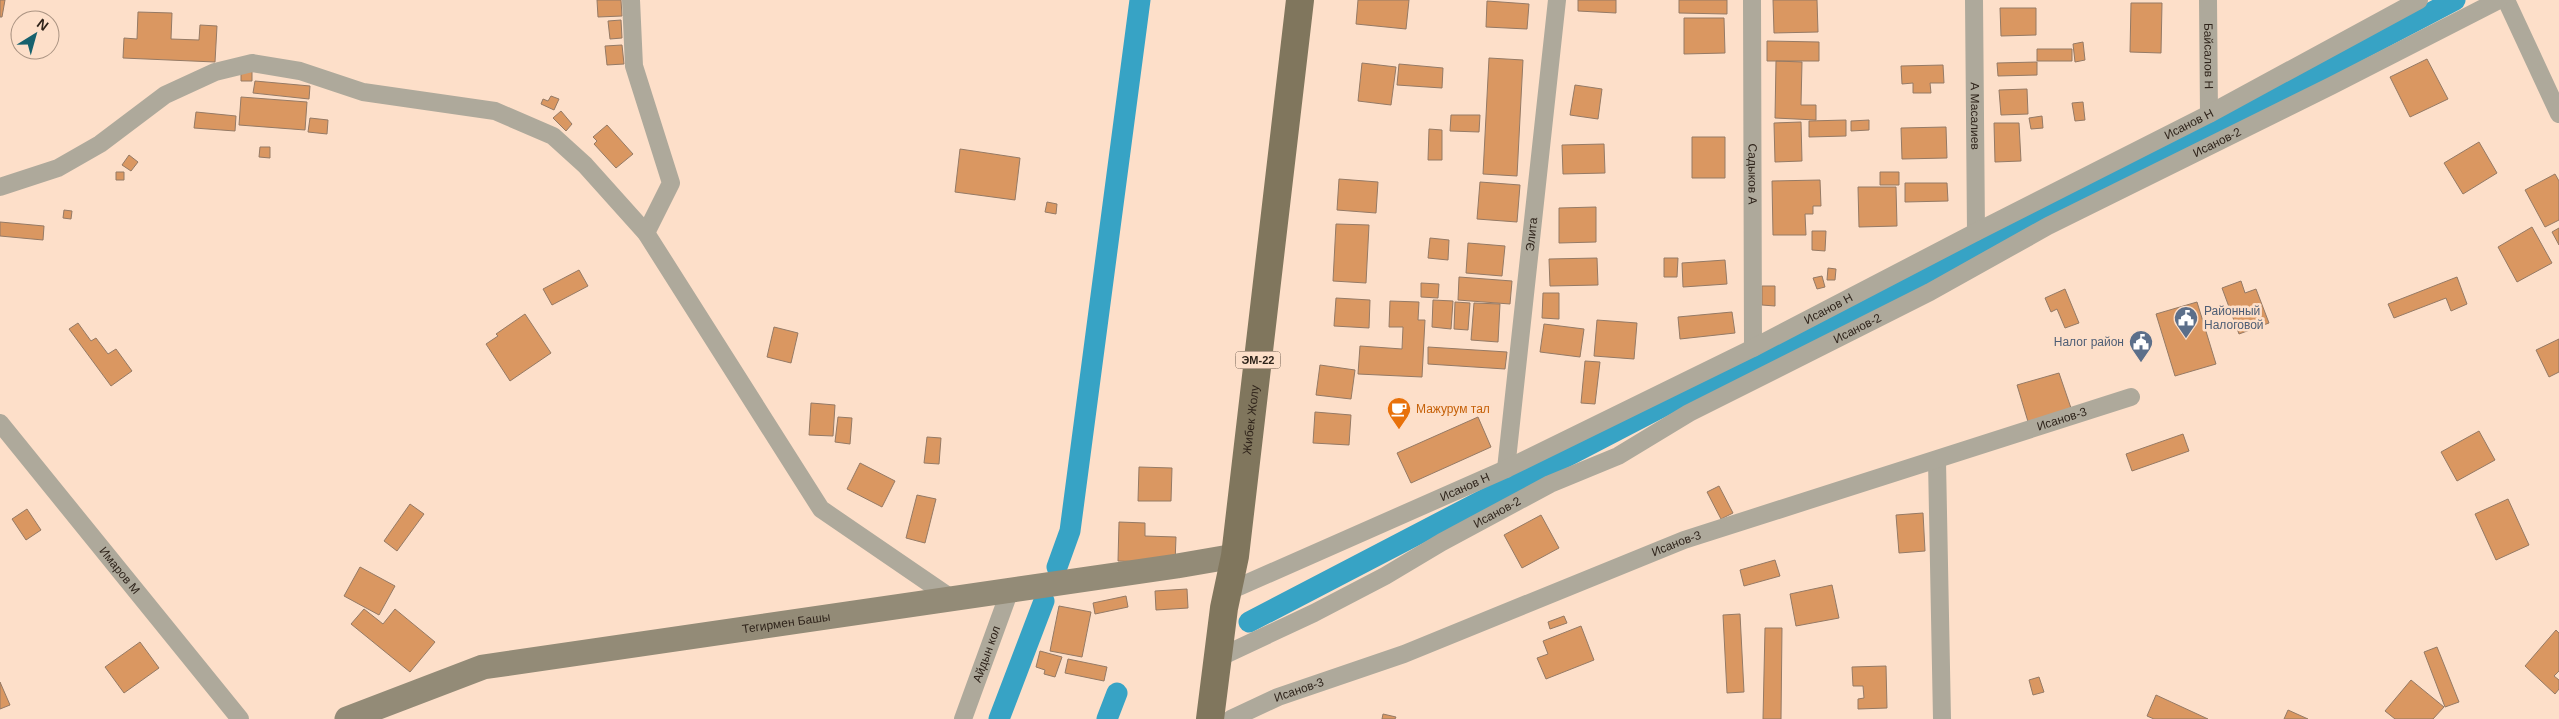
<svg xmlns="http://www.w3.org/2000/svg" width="2559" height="719" font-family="Helvetica,sans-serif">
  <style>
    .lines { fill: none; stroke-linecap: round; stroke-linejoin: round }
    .canal { stroke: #37a3c5; stroke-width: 21 }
    .building { fill: #da9761; stroke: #957a65 }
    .street { stroke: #aea99b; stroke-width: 18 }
    .secondary { stroke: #938b77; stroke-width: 25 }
    .primary { stroke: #80765d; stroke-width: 28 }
    .labels { text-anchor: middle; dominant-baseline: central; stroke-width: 5; stroke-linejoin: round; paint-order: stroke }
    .shield { fill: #fddfc9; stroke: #6d5c4f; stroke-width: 1 }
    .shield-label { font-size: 11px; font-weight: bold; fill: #2f241b }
    .street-label { font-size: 12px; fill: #2f241b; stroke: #fddfc9 }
    .service-label { font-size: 12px; fill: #4e5e75; stroke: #fddfc9; text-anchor: start }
    .food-label { font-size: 12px; fill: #c56008; stroke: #fddfc9; text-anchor: start }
  </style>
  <rect width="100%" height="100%" fill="#fddfc9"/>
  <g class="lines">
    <path class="canal" d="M1057,567L1070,531L1140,0
      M1249,622L1681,397L2042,217L2455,0
      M999,719L1044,601
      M1107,719L1117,693"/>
  </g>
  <path class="building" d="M0,0H5L2,17H0Z
    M597,0H621L622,16L598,17Z
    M1358,0H1409L1406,29L1356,24Z
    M1578,0H1616V13L1578,11Z
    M1679,0H1727V14L1679,13Z
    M1773,0H1817L1818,32L1774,33Z
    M1487,1L1529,4L1527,29L1486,27Z
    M2131,3H2162L2161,53L2130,52Z
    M2000,8H2036V35L2001,36Z
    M138,12L172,13L171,39L199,40L200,25L217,26L215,62L123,58L124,38L137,39Z
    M1684,18H1724L1725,53L1684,54Z
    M621,20L622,38L610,39L608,21Z
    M1767,41L1819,42V61H1767Z
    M2083,42L2085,60L2075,62L2073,44Z
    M622,45L624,64L607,65L605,46Z
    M2037,49H2072V61H2037Z
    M1489,58L1523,60L1517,176L1483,174Z
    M2427,59L2448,99L2410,117L2390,77Z
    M1776,61L1802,62L1801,105H1816V120L1775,118Z
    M2037,62V75L1998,76L1997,63Z
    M1362,63L1396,67L1391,105L1358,101Z
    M1399,64L1443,68L1442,88L1397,85Z
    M1943,65L1944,83H1930L1931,93H1913V83L1902,84L1901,66Z
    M241,69H252V81H241Z
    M255,81L310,86L309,99L253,93Z
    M1575,85L1602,89L1598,119L1570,115Z
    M2027,89L2028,114L2001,115L1999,90Z
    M551,96L559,99L554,110L541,104L543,99L548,101Z
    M241,97L307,102L305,130L239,125Z
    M2083,102L2085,120L2075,121L2072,103Z
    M561,111L572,124L566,131L553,118Z
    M196,112L236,116L235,131L194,128Z
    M1451,115H1480L1479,132L1450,131Z
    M2042,116L2043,128L2031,129L2029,118Z
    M310,118L328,120L327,134L308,132Z
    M1846,120V136L1809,137V121Z
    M1869,120V130L1851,131V121Z
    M1801,122L1802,161L1775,162L1774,123Z
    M1994,123H2019L2021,161L1995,162Z
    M607,125L633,154L616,168L594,144L597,141L593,137Z
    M1946,127L1947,158L1902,159L1901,128Z
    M1429,129L1442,130V160H1428Z
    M1692,137H1725V178H1692Z
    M2479,142L2497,173L2463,194L2444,163Z
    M1604,144L1605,173L1563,174L1562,145Z
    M260,147H270V158L259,157Z
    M960,149L1020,158L1015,200L955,192Z
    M129,155L138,162L131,171L122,165Z
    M116,172H124V180H116Z
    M1880,172H1899V185H1880Z
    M2555,174L2559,181V220L2545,227L2525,190Z
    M1339,179L1378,182L1376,213L1337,210Z
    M1820,180L1821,206H1813V214H1805L1806,235H1773L1772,181Z
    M1480,182L1520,185L1517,222L1477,219Z
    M1905,183H1947L1948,201L1905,202Z
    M1858,187H1896L1897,226L1859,227Z
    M1047,202L1057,204L1056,214L1045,212Z
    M1596,207V242L1559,243V208Z
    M64,210L72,211L71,219L63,218Z
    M0,222L44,226L43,240L0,236Z
    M1336,224L1369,225L1366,283L1333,281Z
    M2532,227L2552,263L2517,282L2498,247Z
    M2559,228V245L2552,232Z
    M1812,231H1826L1825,251L1812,250Z
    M1430,238L1449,240L1448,260L1428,258Z
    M1468,243L1505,246L1502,276L1466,273Z
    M1597,258L1598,285L1550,286L1549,259Z
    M1664,258H1678L1677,277H1664Z
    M1725,260L1727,284L1683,287L1682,263Z
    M1828,268L1836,269L1835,280H1827Z
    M579,270L588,286L552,305L543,289Z
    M1822,276L1825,287L1817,289L1813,278Z
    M1459,277L1512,281L1510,304L1458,300Z
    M2457,277L2467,304L2451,311L2446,298L2394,318L2388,304Z
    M2241,281L2245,293L2256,289L2269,323L2239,334L2222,288Z
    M1421,283L1439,284L1438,298L1421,297Z
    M1762,286H1775V306L1762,305Z
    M2065,289L2079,323L2065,328L2057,309L2051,312L2045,298Z
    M1543,293H1559V319L1542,318Z
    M1336,298L1370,300L1369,328L1334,326Z
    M1433,300L1453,301L1451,329L1432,327Z
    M1390,301L1419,302L1418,320H1425L1422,377L1358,374L1360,346L1402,349L1403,327H1389Z
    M1455,302L1470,303L1468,330L1454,329Z
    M2197,302L2216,364L2175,376L2156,314Z
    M1474,303L1500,304L1498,342L1471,340Z
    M1732,312L1735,333L1680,339L1678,317Z
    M525,314L551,353L510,381L486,344L498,336L496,334Z
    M1597,320L1637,323L1634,359L1594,356Z
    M78,323L91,341L96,338L108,354L116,349L132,371L111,386L69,329Z
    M1544,324L1584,329L1580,357L1540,352Z
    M774,327L798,333L791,363L767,357Z
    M2559,339V372L2549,377L2536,350Z
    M1428,347L1507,352L1505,369L1428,364Z
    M1585,361L1600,362L1595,404L1581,403Z
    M1320,365L1355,370L1351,399L1316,395Z
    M2059,373L2072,411L2029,425L2017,385Z
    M811,403L835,405L833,436L809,435Z
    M1315,412L1351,415L1349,445L1313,443Z
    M838,417L852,418L850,444L835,442Z
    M1478,417L1491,447L1411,483L1397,453Z
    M2479,431L2495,460L2457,481L2441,452Z
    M2183,434L2189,451L2132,471L2126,454Z
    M927,437L941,438L939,464L924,463Z
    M860,463L895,481L882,507L847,489Z
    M1139,467L1172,468L1171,501H1138Z
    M1719,486L1733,513L1721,519L1707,492Z
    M917,495L936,499L925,543L906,538Z
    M2508,499L2529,545L2496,560L2475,514Z
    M410,504L424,514L397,551L384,541Z
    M27,509L41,530L26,540L12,519Z
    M1923,513L1925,551L1899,553L1896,515Z
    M1541,515L1559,548L1522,568L1504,535Z
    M1119,522L1145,523V536L1176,537L1175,563L1118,561Z
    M1775,560L1780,576L1744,586L1740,570Z
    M360,567L395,586L379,615L344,596Z
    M1832,585L1839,618L1796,626L1790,594Z
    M1187,589L1188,608L1156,610L1155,591Z
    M1126,596L1128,607L1095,614L1093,603Z
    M1059,606L1091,612L1082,657L1050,651Z
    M364,609L383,624L395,609L435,642L410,672L351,624Z
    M1740,614L1744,692L1727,693L1723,615Z
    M1564,616L1567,623L1550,629L1548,622Z
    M1581,626L1594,660L1546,679L1537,658L1548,654L1543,641Z
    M1765,628H1782L1781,719H1763Z
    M2556,630L2559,633V671L2554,676L2559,680V689L2555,694L2525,666Z
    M140,642L159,668L124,693L105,667Z
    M2437,647L2459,702L2445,707L2424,652Z
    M1040,651L1062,657L1055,677L1044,674L1045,670L1036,667Z
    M1068,659L1107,667L1104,681L1065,673Z
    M1886,666L1887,708L1858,709V699L1864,698L1863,686H1853L1852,667Z
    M2039,677L2044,692L2033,695L2029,680Z
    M2411,680L2444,707L2433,719H2395L2385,711Z
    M0,682L10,705L0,709Z
    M2156,695L2208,719H2154L2147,716Z
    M2288,710L2308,719H2284Z
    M1383,714L1396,717L1395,719H1382Z"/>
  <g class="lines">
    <g class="street">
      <path d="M631,0L634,66L671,183L646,233"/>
      <path id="s1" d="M1752,0L1753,348"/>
      <path id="s2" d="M1974,0L1976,232"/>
      <path id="s3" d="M2208,0L2209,114"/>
      <path d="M2506,0L2559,114"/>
      <path d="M0,187L58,168L100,144L165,95L215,72L252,63L300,71L363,92L495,111L553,136L585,165L646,233L821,509L951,598"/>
      <path id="s4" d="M0,423L240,719"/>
      <path d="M1937,461L1942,719"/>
      <path id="s5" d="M1506,469L1557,0"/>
      <path id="s6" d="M1227,592L1506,469L1753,348L1976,232L2209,114L2419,0"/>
      <path id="s7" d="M1218,658L1314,613L1385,576L1442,542L1550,484L1618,456L1689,413L1930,292L2048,226L2331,86L2499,0"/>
      <path id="s8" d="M963,719L1010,590"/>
      <path id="s9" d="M1231,719L1278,697L1404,654L1684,540L2131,397"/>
    </g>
    <path class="secondary" id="s10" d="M347,719L483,667L1177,566L1235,556"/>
    <path class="primary" id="s11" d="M1210,719L1224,608L1235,556L1300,0"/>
  </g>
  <defs>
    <g id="civic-pin" transform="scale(1.25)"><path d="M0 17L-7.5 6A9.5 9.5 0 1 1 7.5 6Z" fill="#5c6f8a" stroke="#fddfc9"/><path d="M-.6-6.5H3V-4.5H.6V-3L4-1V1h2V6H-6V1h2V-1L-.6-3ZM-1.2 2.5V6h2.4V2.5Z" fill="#fff"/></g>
    <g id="cafe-pin" transform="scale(1.25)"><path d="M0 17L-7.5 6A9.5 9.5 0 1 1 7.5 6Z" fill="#e8710a" stroke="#fddfc9"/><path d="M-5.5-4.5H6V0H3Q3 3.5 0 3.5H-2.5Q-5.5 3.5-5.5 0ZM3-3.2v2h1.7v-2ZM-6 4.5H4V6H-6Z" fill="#fff"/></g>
  </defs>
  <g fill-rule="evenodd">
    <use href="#civic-pin" x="2186" y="318"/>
    <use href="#civic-pin" x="2141" y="342"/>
    <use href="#cafe-pin" x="1399" y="409"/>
  </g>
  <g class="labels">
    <rect class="shield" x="1235.5" y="351.5" width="45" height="17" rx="4"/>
    <g class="shield-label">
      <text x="1258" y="360">ЭМ-22</text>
    </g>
    <g class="street-label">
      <text stroke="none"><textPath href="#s3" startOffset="56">Байсалов Н</textPath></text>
      <text stroke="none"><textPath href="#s2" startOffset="116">А Масалиев</textPath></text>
      <text stroke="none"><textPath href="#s6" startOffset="1070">Исанов Н</textPath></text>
      <text stroke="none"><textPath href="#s7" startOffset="1125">Исанов-2</textPath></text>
      <text stroke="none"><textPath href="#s1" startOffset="174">Садыков А</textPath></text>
      <text stroke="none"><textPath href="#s5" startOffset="236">Элита</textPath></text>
      <text stroke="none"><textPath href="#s6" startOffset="665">Исанов Н</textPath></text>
      <text stroke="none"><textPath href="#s7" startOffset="720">Исанов-2</textPath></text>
      <text stroke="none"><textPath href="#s11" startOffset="302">Жибек Жолу</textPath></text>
      <text stroke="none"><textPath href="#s9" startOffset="884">Исанов-3</textPath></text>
      <text stroke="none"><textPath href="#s6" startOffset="260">Исанов Н</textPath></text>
      <text stroke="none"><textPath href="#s7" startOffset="315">Исанов-2</textPath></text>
      <text stroke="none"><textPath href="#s9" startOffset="479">Исанов-3</textPath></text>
      <text stroke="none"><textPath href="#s4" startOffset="190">Имаров М</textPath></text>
      <text stroke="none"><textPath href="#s10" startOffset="452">Тегирмен Башы</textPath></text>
      <text stroke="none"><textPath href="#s8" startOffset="69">Айдын кол</textPath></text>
      <text stroke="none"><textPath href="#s9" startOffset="74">Исанов-3</textPath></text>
    </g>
    <g class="service-label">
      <text x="2204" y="311">Районный<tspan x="2204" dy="14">Налоговой</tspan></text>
      <text x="2124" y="342" text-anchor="end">Налог район</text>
    </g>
    <g class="food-label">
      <text x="1416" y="409">Мажурум тал</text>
    </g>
  </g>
  <g transform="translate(35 35) rotate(37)"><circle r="24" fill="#fddfc9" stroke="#ab9483"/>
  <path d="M0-4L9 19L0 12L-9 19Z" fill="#16616e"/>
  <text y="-8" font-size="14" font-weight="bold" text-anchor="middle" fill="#2f241b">N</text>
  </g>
</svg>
